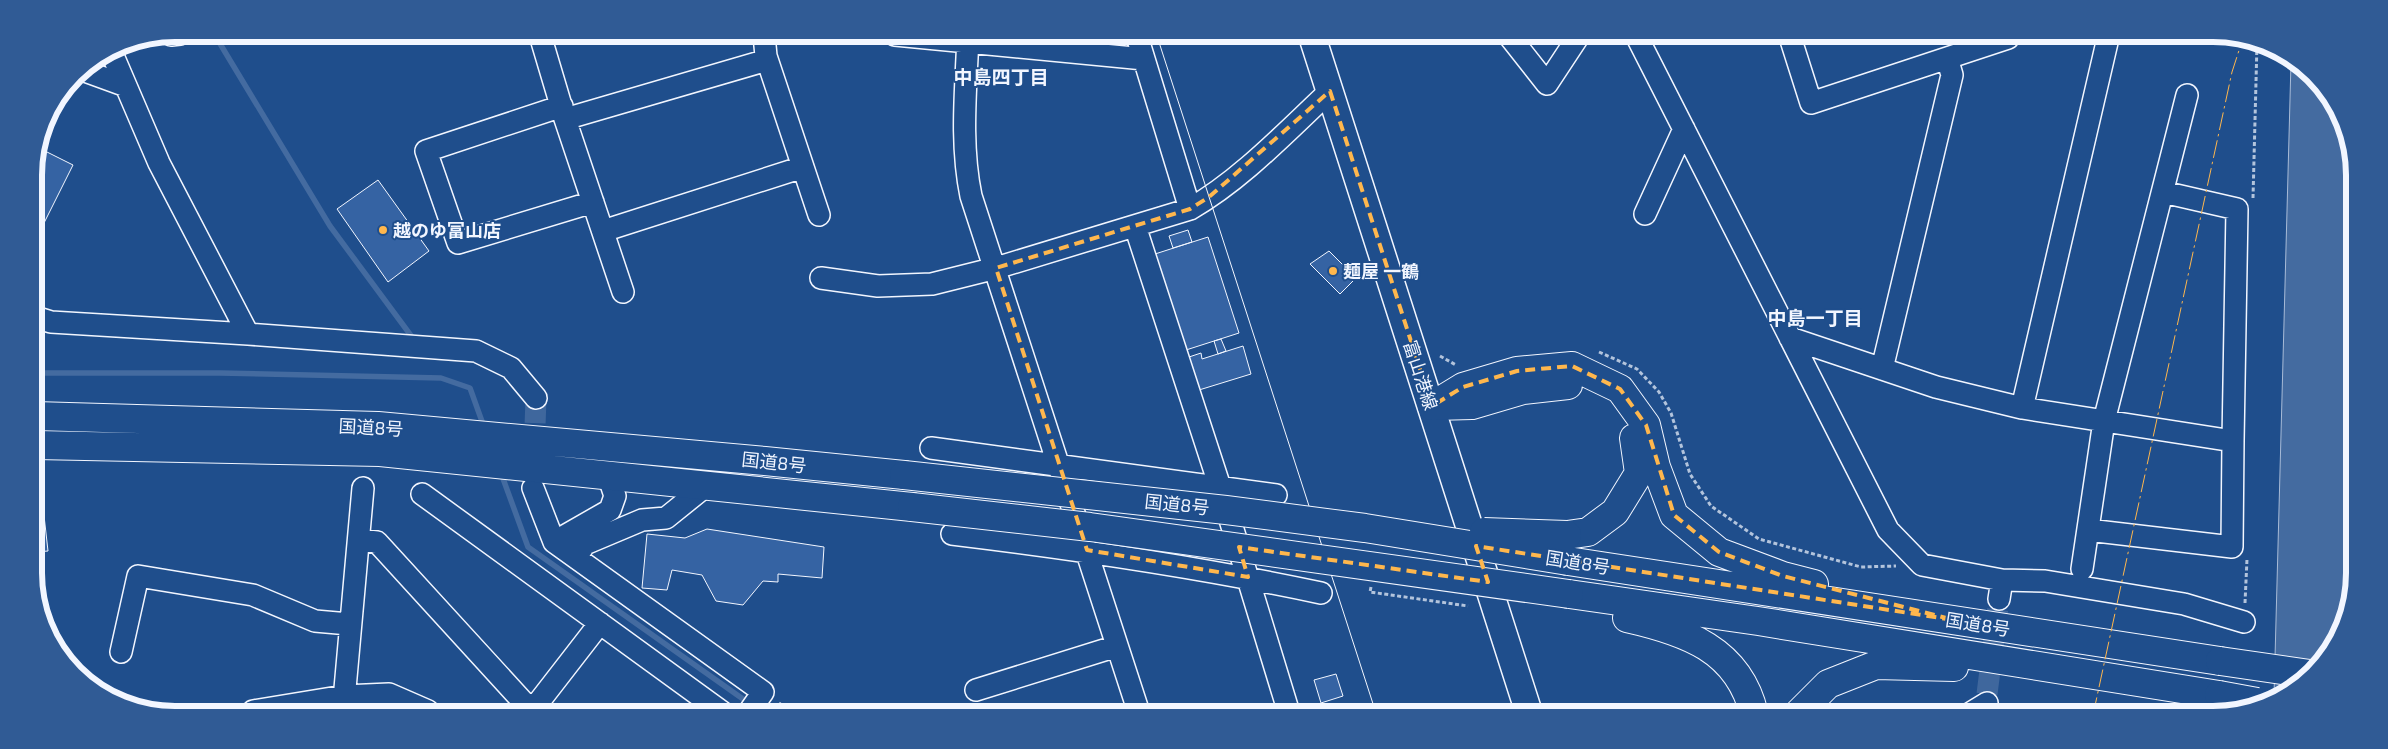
<svg xmlns="http://www.w3.org/2000/svg" width="2388" height="749" font-family="'Exo 2','Noto Sans JP',sans-serif">
  <style>
    .water { fill: #446ba0; stroke: #a8bbd7 }
    .lines { fill: none; stroke-linecap: round; stroke-linejoin: round }
    .stream { stroke: #446ba0; stroke-width: 5.5 }
    .ferry { stroke: #f2f6ff; stroke-width: 1; stroke-dasharray: 6 5; stroke-linecap: butt }
    .building { fill: #3563a3; stroke: #f2f6ff }
    .minor-tunnel { stroke: #3f679d; stroke-width: 21; stroke-dasharray: 21 11; stroke-linecap: butt }
    .minor-casing { stroke: #f2f6ff; stroke-width: 24 }
    .major-casing { stroke: #f2f6ff; stroke-width: 29 }
    .highway-casing { stroke: #f2f6ff; stroke-width: 30 }
    .path { stroke: #b3c4dc; stroke-width: 3; stroke-dasharray: 4 2.5; stroke-linecap: butt }
    .minor { stroke: #1f4e8c; stroke-width: 21 }
    .major { stroke: #1f4e8c; stroke-width: 26 }
    .highway { stroke: #1f4e8c; stroke-width: 28 }
    .tram { stroke: #f2f6ff; stroke-width: 1 }
    .highway-bridge-casing { stroke: #f2f6ff; stroke-width: 30; stroke-linecap: butt }
    .highway-bridge { stroke: #1f4e8c; stroke-width: 28 }
    .power { stroke: #ffb74d; stroke-width: 1; stroke-dasharray: 18 4 2.5 4; stroke-linecap: butt }
    .marked { fill: none; stroke: #ffb74d; stroke-width: 4; stroke-dasharray: 10 6; stroke-linejoin: round }
    .poi-dot { fill: #ffb74d; stroke: #1f4e8c; stroke-width: 2 }
    .labels { text-anchor: middle; dominant-baseline: central; stroke-width: 4; stroke-linejoin: round; paint-order: stroke }
    .poi-label { font-size: 18px; font-weight: bold; fill: #f2f6ff; stroke: #1f4e8c; text-anchor: start }
    .street-label { font-size: 18px; fill: #f2f6ff; stroke: #1f4e8c }
    .neighbourhood-label { font-size: 19px; font-weight: bold; fill: #f2f6ff; stroke: #1f4e8c }
    .rim { fill: none; stroke: #f2f6ff; stroke-width: 6 }
  </style>
  <rect width="100%" height="100%" fill="#1f4e8c"/>
  <path class="water" d="M2291,62L2313,75L2352,148L2349,610L2331,652L2299,686L2274,695Z"/>
  <g class="lines">
    <path class="stream" d="M219,42L330,226L412,337
      M35,373H220L441,378L470,388L484,427
      M501,473L528,547L750,704"/>
    <path class="ferry" d="M2346,619L2350,518"/>
  </g>
  <path class="building" d="M39,148L73,165L34,243V166Z
    M378,180L429,251L388,282L337,209Z
    M1188,230L1192,242L1173,248L1169,236Z
    M1208,237L1239,333L1186,350L1155,254Z
    M1329,251L1356,278L1340,294L1310,264Z
    M1221,339L1226,351L1218,354L1214,341Z
    M1243,346L1251,374L1199,390L1189,357L1201,353L1202,359Z
    M36,489H41L48,551L36,552Z
    M707,529L824,547L822,578L778,574V582L763,581L743,605L716,601L702,575L672,570L667,590L642,588L647,534L685,538Z
    M1336,674L1343,696L1321,703L1314,680Z
    M1339,706L1342,713H1320Z"/>
  <g class="lines">
    <path class="minor-tunnel" d="M534,455L536,398
      M1987,694L1999,599"/>
    <g class="minor-casing">
      <path id="minor" d="M171,35L180,34
        M540,35L565,119L623,292
        M764,35L766,56L819,215
        M895,35L1144,59
        M968,36C966,89 960,143 971,196L1139,713
        M1137,36L1190,209
        M1510,37L1547,84L1578,37
        M1637,37L1888,530L1922,565L2002,580L2045,581L2184,604L2244,622
        M1790,37L1811,103L2008,38
        M111,51L159,163L248,334
        M82,70L126,86
        M562,106L426,151L458,243L593,202
        M565,119L767,60
        M2163,192L2237,209L2233,441
        M1645,214L1684,129
        M1135,226L1220,487L1289,713
        M603,231L803,167
        M821,278L878,286L932,284L996,268L1190,209C1241,180 1287,131 1330,91
        M35,317L51,322L248,334L476,351L511,368L536,398
        M1790,338L1936,387L2022,408L2233,441L2232,547L2088,530
        M1882,369L1952,75L1947,58
        M2022,408L2108,38
        M931,448L1276,495
        M533,488L554,542L763,692L749,712
        M422,494L722,712
        M952,534C1076,549 1199,567 1321,593
        M359,540L377,542L527,706L538,703L600,623
        M554,542L610,510L615,496L608,475
        M576,557L585,544L642,520L666,518L707,485
        M2082,569L2104,421L2187,95
        M1999,599L2002,580
        M121,652L138,576L253,595L315,621L349,624
        M976,690L1117,646
        M253,711L344,696L389,694L428,711
        M343,711L363,488
        M1969,714L1987,703"/>
    </g>
    <g class="major-casing">
      <path id="major" d="M1312,36L1529,713"/>
    </g>
    <g class="highway-casing">
      <path id="highway" d="M1432,406L1463,387L1517,371L1572,366L1620,389L1646,425L1656,467L1674,515L1719,552L1783,576L1814,584
        M1434,406L1472,405L1523,390L1568,385
        M35,416L378,426L765,461L904,475
        M36,445L380,452L912,507
        M1567,535L1588,532L1615,512L1639,473L1634,438
        M1568,561L2220,661
        M1569,594L1758,621L2219,695
        M1627,618C1685,631 1739,649 1754,714
        M1798,714L1828,684L1876,665L1954,667"/>
    </g>
    <path class="path" d="M2253,198L2257,43
      M1599,352L1637,369L1659,392L1671,413L1690,474L1711,506L1759,539L1861,567L1896,566
      M1440,356L1456,365
      M1371,587L1370,592L1468,606
      M2245,603L2247,559
      M779,703L790,712"/>
    <use href="#minor" class="minor"/>
    <use href="#major" class="major"/>
    <use href="#highway" class="highway"/>
    <path class="tram" d="M1157,36L1376,713"/>
    <g class="highway-bridge-casing">
      <path id="highway-bridge" d="M904,475L1226,510L1365,528L1568,561
        M912,507L1090,527L1569,594
        M1484,532L1567,535
        M2220,661L2310,674
        M2219,695L2257,702"/>
    </g>
    <use href="#highway-bridge" class="highway-bridge"/>
    <path class="power" d="M2093,715L2232,72L2243,38"/>
  </g>
  <path class="marked" d="M1330,91L1432,406L1463,387L1517,371L1572,366L1620,389L1646,425L1674,515L1719,552L1783,576L1954,620L1476,546L1488,582L1239,547L1248,577L1087,550L996,268L1190,209L1209,197Z"/>
  <g class="poi-dot">
    <circle cx="383" cy="230" r="5"/>
    <circle cx="1333" cy="271" r="5"/>
  </g>
  <g class="labels">
    <g class="poi-label">
      <text x="393" y="230">越のゆ富山店</text>
      <text x="1343" y="271">麺屋 一鶴</text>
    </g>
    <g class="street-label">
      <text transform="translate(1421 375) rotate(72)">富山港線</text>
      <text transform="translate(371 427) rotate(3)">国道8号</text>
      <text transform="translate(774 462) rotate(6)">国道8号</text>
      <text transform="translate(1177 504) rotate(6)">国道8号</text>
      <text transform="translate(1578 562) rotate(9)">国道8号</text>
      <text transform="translate(1978 624) rotate(9)">国道8号</text>
    </g>
    <g class="neighbourhood-label">
      <text x="1001" y="76">中島四丁目</text>
      <text x="1815" y="317">中島一丁目</text>
    </g>
  </g>
  <path d="M0 0H2388V749H0ZM175 42H2213A133 133 0 0 1 2346 175V573A133 133 0 0 1 2213 706H175A133 133 0 0 1 42 573V175A133 133 0 0 1 175 42Z" fill="#305b95" fill-rule="evenodd"/>
  <path class="rim" d="M175 42H2213A133 133 0 0 1 2346 175V573A133 133 0 0 1 2213 706H175A133 133 0 0 1 42 573V175A133 133 0 0 1 175 42Z"/>
</svg>
